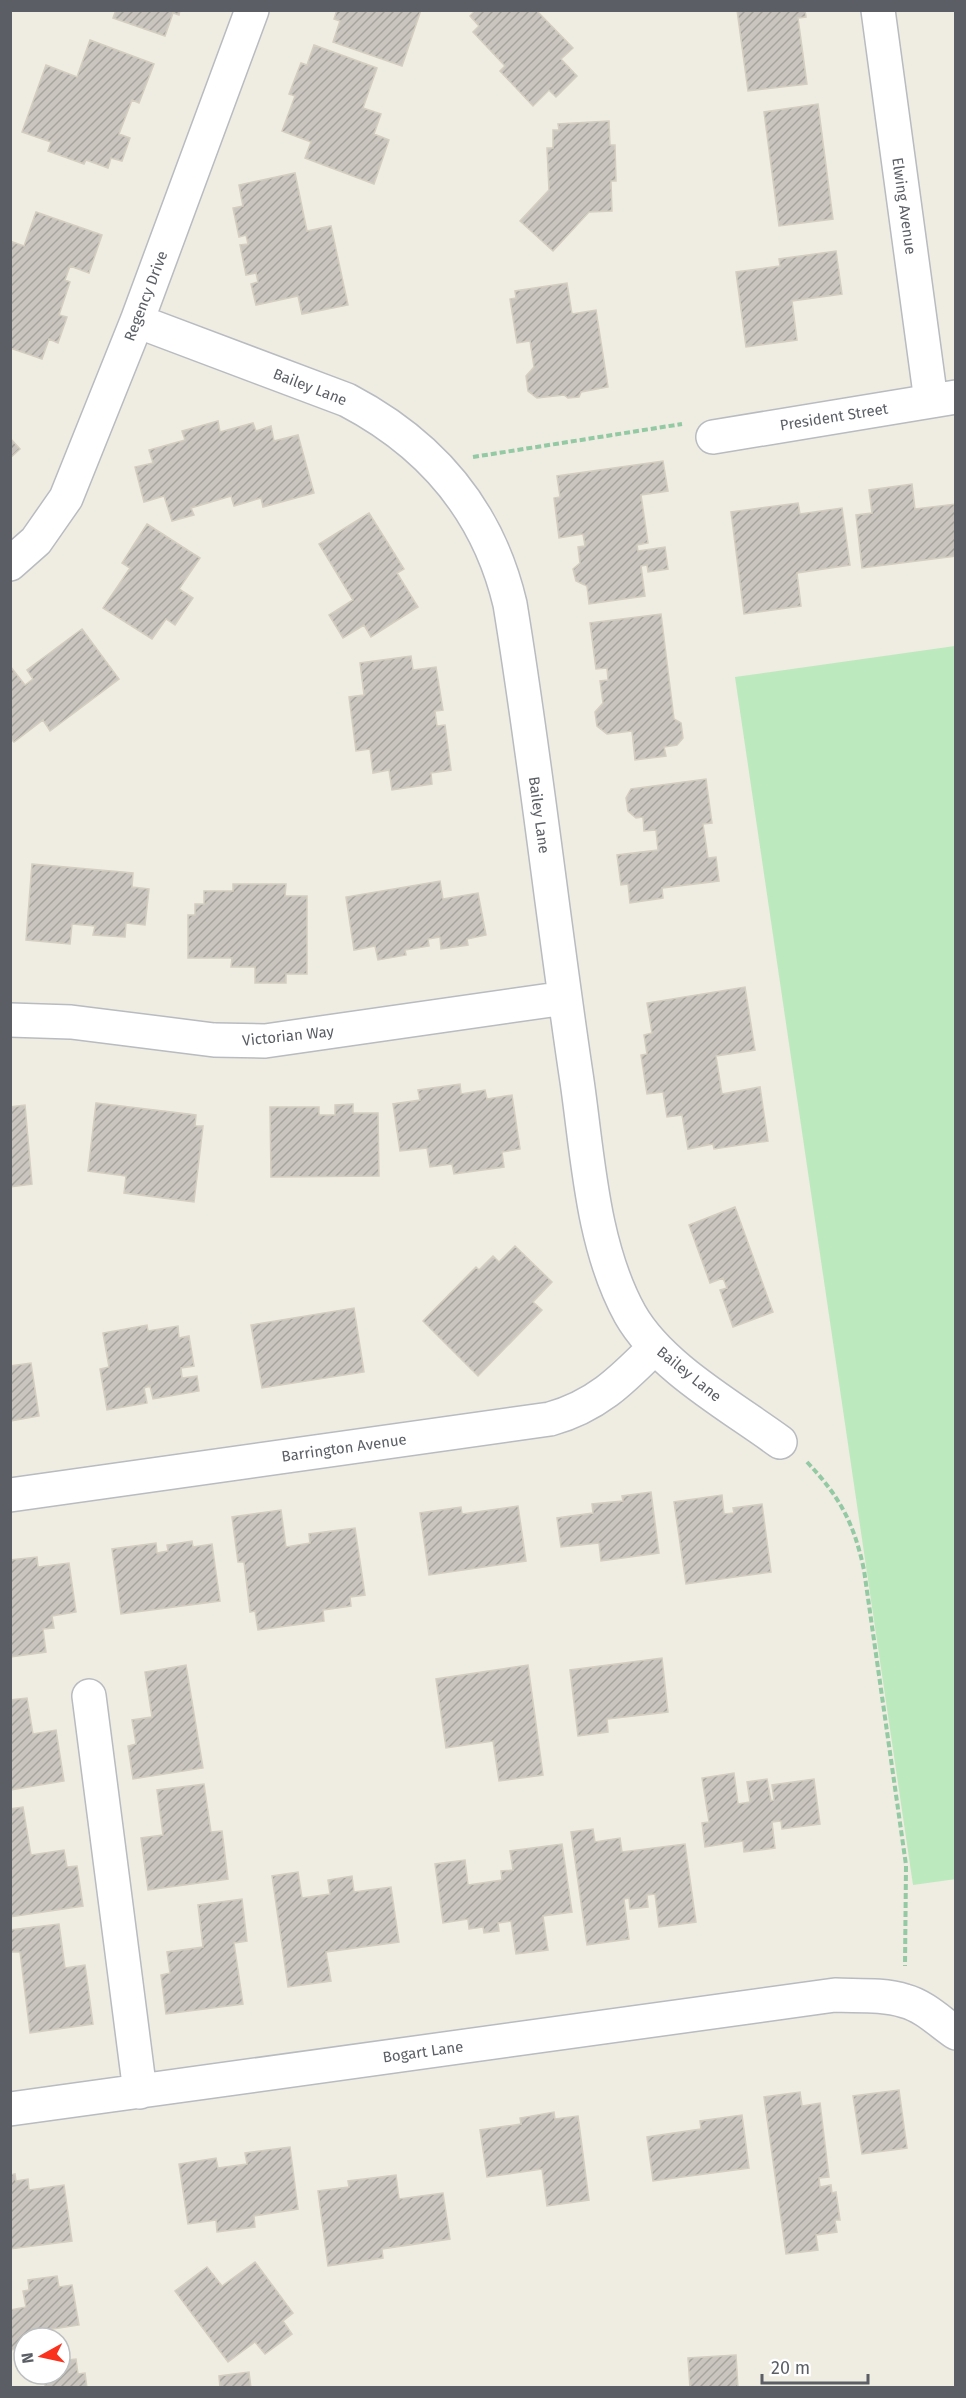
<svg xmlns="http://www.w3.org/2000/svg" width="966" height="2398" font-family="'Fira Sans',sans-serif">
  <style>
    .green { fill: #bce9bd }
    .building { fill: url(#building-hatch); stroke: #d4cec0; stroke-width: 1.5 }
    .lines { fill: none; stroke-linecap: round; stroke-linejoin: round }
    .minor-casing { stroke: #b8bbc0; stroke-width: 36 }
    .path { stroke: #93c9a3; stroke-width: 4; stroke-dasharray: 6 3; stroke-linecap: butt }
    .minor { stroke: #fff; stroke-width: 33 }
    .labels { text-anchor: middle; dominant-baseline: central; stroke-width: 4.5; stroke-linejoin: round; paint-order: stroke }
    .street-label { font-size: 15px; fill: #5b5f65; stroke: #fff }
  </style>
  <defs>
    <pattern id="building-hatch" width="6" height="6" patternUnits="userSpaceOnUse" patternTransform="scale(1.5)"><rect width="6" height="6" fill="#cac6bf"/><path d="M-1 1l2-2M0 6l6-6M5 7l2-2" fill="none" stroke="#a7a49f"/></pattern>
  </defs>
  <rect width="100%" height="100%" fill="#efece2"/>
  <path class="green" d="M955,646L956,1879L913,1885L735,677Z"/>
  <path class="building" d="M116,10H180L179,15L173,13L165,36L113,18Z
    M337,10H421L402,66L333,42L340,21L334,19Z
    M476,10H536L573,48L561,59L577,76L556,97L549,90L533,106L500,71L505,66L473,32L479,26L470,16Z
    M737,10H805L806,17L798,18L807,84L748,91Z
    M90,40L154,64L139,103L132,100L119,134L130,138L122,161L111,158L108,168L86,160L84,164L48,151L51,142L22,132L46,65L77,77Z
    M314,45L377,68L363,108L381,114L374,134L389,140L374,184L305,158L311,142L282,131L295,96L289,94L301,63L307,65Z
    M818,104L833,219L779,226L764,112Z
    M609,121L610,145H615L616,181H611L612,211L589,212L553,251L520,221L549,190L547,148H553V130H559L558,124Z
    M295,173L307,231L331,226L348,305L302,314L298,296L256,305L251,284L258,282L256,273L246,275L240,245L248,244L246,235L239,237L233,208L243,206L239,185Z
    M36,212L102,235L89,273L70,266L65,280L70,282L59,315L67,317L58,343L49,339L42,359L10,348V241L24,246Z
    M836,251L842,294L792,301L797,340L746,347L736,272L780,266L779,259Z
    M567,283L572,314L596,310L608,387L581,392L579,397L568,398L564,395L537,398L528,391L526,376L534,367L530,341L517,343L510,299L516,298L515,291Z
    M218,421L220,432L253,423L256,431L271,426L274,441L298,435L314,493L263,507L261,498L234,506L231,496L191,508L194,515L172,521L164,496L144,502L135,467L153,463L149,450L185,440L182,431Z
    M10,438L20,449L10,458Z
    M663,461L668,491L641,495L648,543L637,545L638,551L665,547L668,569L648,572L647,565L641,566L645,596L589,604L587,586L576,581L573,569L580,563L578,547L585,546L583,534L559,538L554,498L560,497L557,476Z
    M912,484L915,509L956,504V556L862,568L856,515L872,513L869,490Z
    M798,503L800,514L842,508L850,565L797,573L801,606L744,614L731,512Z
    M369,513L404,569L397,573L418,607L371,637L364,625L343,638L329,615L353,600L319,544Z
    M147,524L200,558L179,589L193,598L175,625L166,619L152,639L103,608L130,568L122,563Z
    M661,614L674,719L681,723L683,738L677,745L664,747L666,756L635,760L632,731L607,734L597,726L595,712L603,703L600,681L608,680L607,668L596,669L590,623Z
    M82,629L119,679L50,731L43,720L14,742L10,738V666L25,685L33,679L27,670Z
    M411,656L413,670L436,667L443,710L435,711L437,726L445,725L451,770L431,773L432,784L392,790L389,770L373,773L370,749L356,751L349,697L364,695L360,663Z
    M706,779L712,823L703,824L708,858L716,857L719,881L662,888L663,898L630,903L628,884L621,885L617,855L658,850L656,830L644,831L643,817L636,818L628,811L626,798L631,789Z
    M32,864L133,873L132,887L149,889L145,925L126,923L125,937L93,935L95,926L72,924L70,944L26,940Z
    M440,881L443,899L478,893L486,935L467,939L468,945L441,949L440,937L428,939L429,946L405,950L406,955L378,960L375,946L354,950L346,897Z
    M233,884H286L285,896H307V974H286V983H255V967H231L232,958H188V915H195V904H204V891H233Z
    M745,987L755,1050L716,1056L722,1094L760,1087L768,1141L714,1149L713,1144L688,1149L682,1115L667,1117L663,1092L647,1094L641,1055L647,1054L644,1035L652,1033L647,1003Z
    M460,1084L461,1094L485,1090L487,1099L512,1095L520,1149L502,1152L504,1167L454,1174L452,1164L430,1167L427,1148L400,1151L393,1104L420,1100L418,1090Z
    M96,1103L196,1115L195,1126H203L194,1202L124,1193L126,1176L88,1171Z
    M353,1104V1113H378L379,1176L271,1177L270,1107H319V1115H335V1105Z
    M25,1105L32,1184L10,1187V1107Z
    M735,1207L773,1312L733,1327L720,1290L727,1288L723,1278L710,1283L689,1225Z
    M515,1246L552,1282L533,1302L542,1310L478,1376L423,1321L476,1267L479,1270L493,1256L499,1262Z
    M354,1308L364,1372L262,1388L251,1325Z
    M147,1325L148,1331L178,1326L179,1338L189,1336L194,1366L181,1368L182,1378L197,1376L199,1391L153,1399L150,1386L144,1388L147,1403L107,1410L100,1369L109,1367L103,1333Z
    M31,1363L39,1416L10,1421V1366Z
    M651,1492L659,1553L601,1561L599,1543L561,1547L557,1518L593,1513L592,1504L623,1501L622,1496Z
    M722,1495L724,1514L734,1513L733,1508L762,1504L771,1572L686,1584L674,1502Z
    M518,1506L526,1561L429,1575L420,1513L461,1507L462,1514Z
    M281,1510L286,1547L310,1543L309,1534L355,1528L365,1595L350,1597L351,1606L323,1610L324,1621L258,1630L255,1611L250,1612L244,1562H238L232,1517Z
    M192,1541L193,1547L212,1544L220,1601L121,1614L112,1549L156,1543L157,1553L168,1551L167,1545Z
    M37,1557L38,1567L69,1563L76,1612L52,1616L54,1628L43,1629L46,1652L11,1657L10,1560Z
    M662,1658L668,1712L607,1719L608,1732L578,1736L570,1670Z
    M186,1665L203,1768L133,1779L128,1746L136,1744L132,1720L152,1717L145,1672Z
    M528,1665L543,1775L499,1781L493,1741L446,1748L436,1679Z
    M27,1698L33,1734L56,1730L64,1781L10,1790V1700Z
    M734,1773L738,1804L750,1802L747,1782L767,1779L771,1801L774,1800L772,1785L814,1779L820,1824L782,1829L781,1821L772,1822L775,1848L744,1852L743,1841L705,1847L702,1823L709,1822L702,1778Z
    M204,1784L211,1832L222,1831L228,1879L148,1890L141,1838L163,1835L157,1790Z
    M23,1807L31,1855L64,1850L67,1867L77,1866L83,1906L10,1917V1809Z
    M593,1829L595,1842L620,1838L622,1852L685,1844L696,1922L659,1927L655,1894L647,1895L648,1907L630,1909L629,1898L624,1899L629,1939L587,1945L571,1832Z
    M562,1844L572,1912L543,1916L548,1950L516,1954L511,1921L498,1923L499,1931L484,1933L483,1927L469,1929L468,1919L443,1923L435,1864L465,1860L468,1885L502,1880L501,1871L513,1870L510,1851Z
    M298,1872L302,1898L330,1894L328,1880L352,1876L354,1892L391,1887L399,1942L326,1952L331,1981L288,1987L272,1876Z
    M242,1899L247,1941L234,1943L243,2004L166,2014L161,1975L170,1973L167,1952L203,1947L198,1905Z
    M59,1924L65,1968L85,1965L93,2024L30,2033L20,1952H10V1930Z
    M899,2090L907,2148L862,2154L853,2096Z
    M800,2092L802,2106L820,2103L829,2177L819,2178L820,2187L831,2185L832,2193L836,2192L840,2220H835L837,2232L816,2235L818,2250L786,2254L764,2097Z
    M554,2112L555,2119L578,2116L589,2200L547,2206L542,2169L487,2177L480,2130L521,2124L520,2118Z
    M742,2115L749,2168L653,2181L647,2137L701,2129L700,2121Z
    M290,2147L298,2209L254,2216L255,2227L217,2232L216,2220L188,2224L179,2164L216,2158L218,2168L247,2164L245,2153Z
    M15,2174L16,2181L28,2179L29,2190L64,2185L72,2241L10,2249V2175Z
    M396,2175L399,2199L443,2193L450,2239L382,2249L383,2258L328,2266L318,2191L349,2187L348,2181Z
    M255,2262L293,2313L283,2321L292,2334L265,2354L255,2342L228,2362L175,2291L207,2267L222,2286Z
    M57,2276L59,2287L72,2285L79,2325L40,2331L41,2338H24V2348L11,2350L10,2310L26,2307L23,2291L29,2290L28,2280Z
    M736,2355L738,2388H690L688,2358Z
    M76,2359L78,2374L85,2373L87,2388H45V2381L51,2380L50,2374H60V2361Z
    M249,2372L251,2388H220L219,2376Z"/>
  <g class="lines">
    <g class="minor-casing">
      <path id="minor" d="M878,10L931,401
        M137,321L347,400C431,444 488,511 510,604C536,762 553,922 577,1081C588,1157 592,1245 630,1314C660,1367 731,1406 780,1442
        M713,437L956,397
        M10,564L36,541L66,498L137,321L252,10
        M10,1020L71,1022L214,1040L265,1041L565,998
        M10,1495L550,1419C597,1406 622,1380 655,1347
        M89,1696L140,2092
        M10,2109L835,1995C857,1996 883,1994 905,2001C924,2006 940,2022 956,2033"/>
    </g>
    <path class="path" d="M473,457L682,424
      M807,1462C840,1497 854,1523 864,1570L906,1865L905,1966"/>
    <use href="#minor" class="minor"/>
  </g>
  <g class="labels">
    <g class="street-label">
      <text transform="translate(904 206) rotate(82)">Elwing Avenue</text>
      <text transform="translate(146 296) rotate(-69)">Regency Drive</text>
      <text transform="translate(310 387) rotate(21)">Bailey Lane</text>
      <text transform="translate(834 417) rotate(-9)">President Street</text>
      <text transform="translate(539 815) rotate(82)">Bailey Lane</text>
      <text transform="translate(288 1036) rotate(-6)">Victorian Way</text>
      <text transform="translate(689 1374) rotate(39)">Bailey Lane</text>
      <text transform="translate(344 1448) rotate(-8)">Barrington Avenue</text>
      <text transform="translate(423 2052) rotate(-8)">Bogart Lane</text>
    </g>
  </g>
  <rect width="966" height="2398" fill="none" stroke="#5b5f65" stroke-width="24"/>
  <g transform="translate(42 2356) rotate(262)"><circle r="28" fill="#ffffff" stroke="#bdbfc1" stroke-width="1.5"/>
  <path d="M0-4.5L10 22L0 15L-10 22Z" fill="#fa311d"/>
  <text y="-9" font-size="16" font-weight="bold" text-anchor="middle" fill="#5b5f65">N</text>
  </g>
  <path d="M762 2374v9h106v-9" fill="none" stroke="#5b5f65" stroke-width="3"/>
  <text x="771" y="2374" font-size="18" fill="#5b5f65" stroke="#ffffff" stroke-width="4.5" paint-order="stroke">20 m</text>
</svg>
